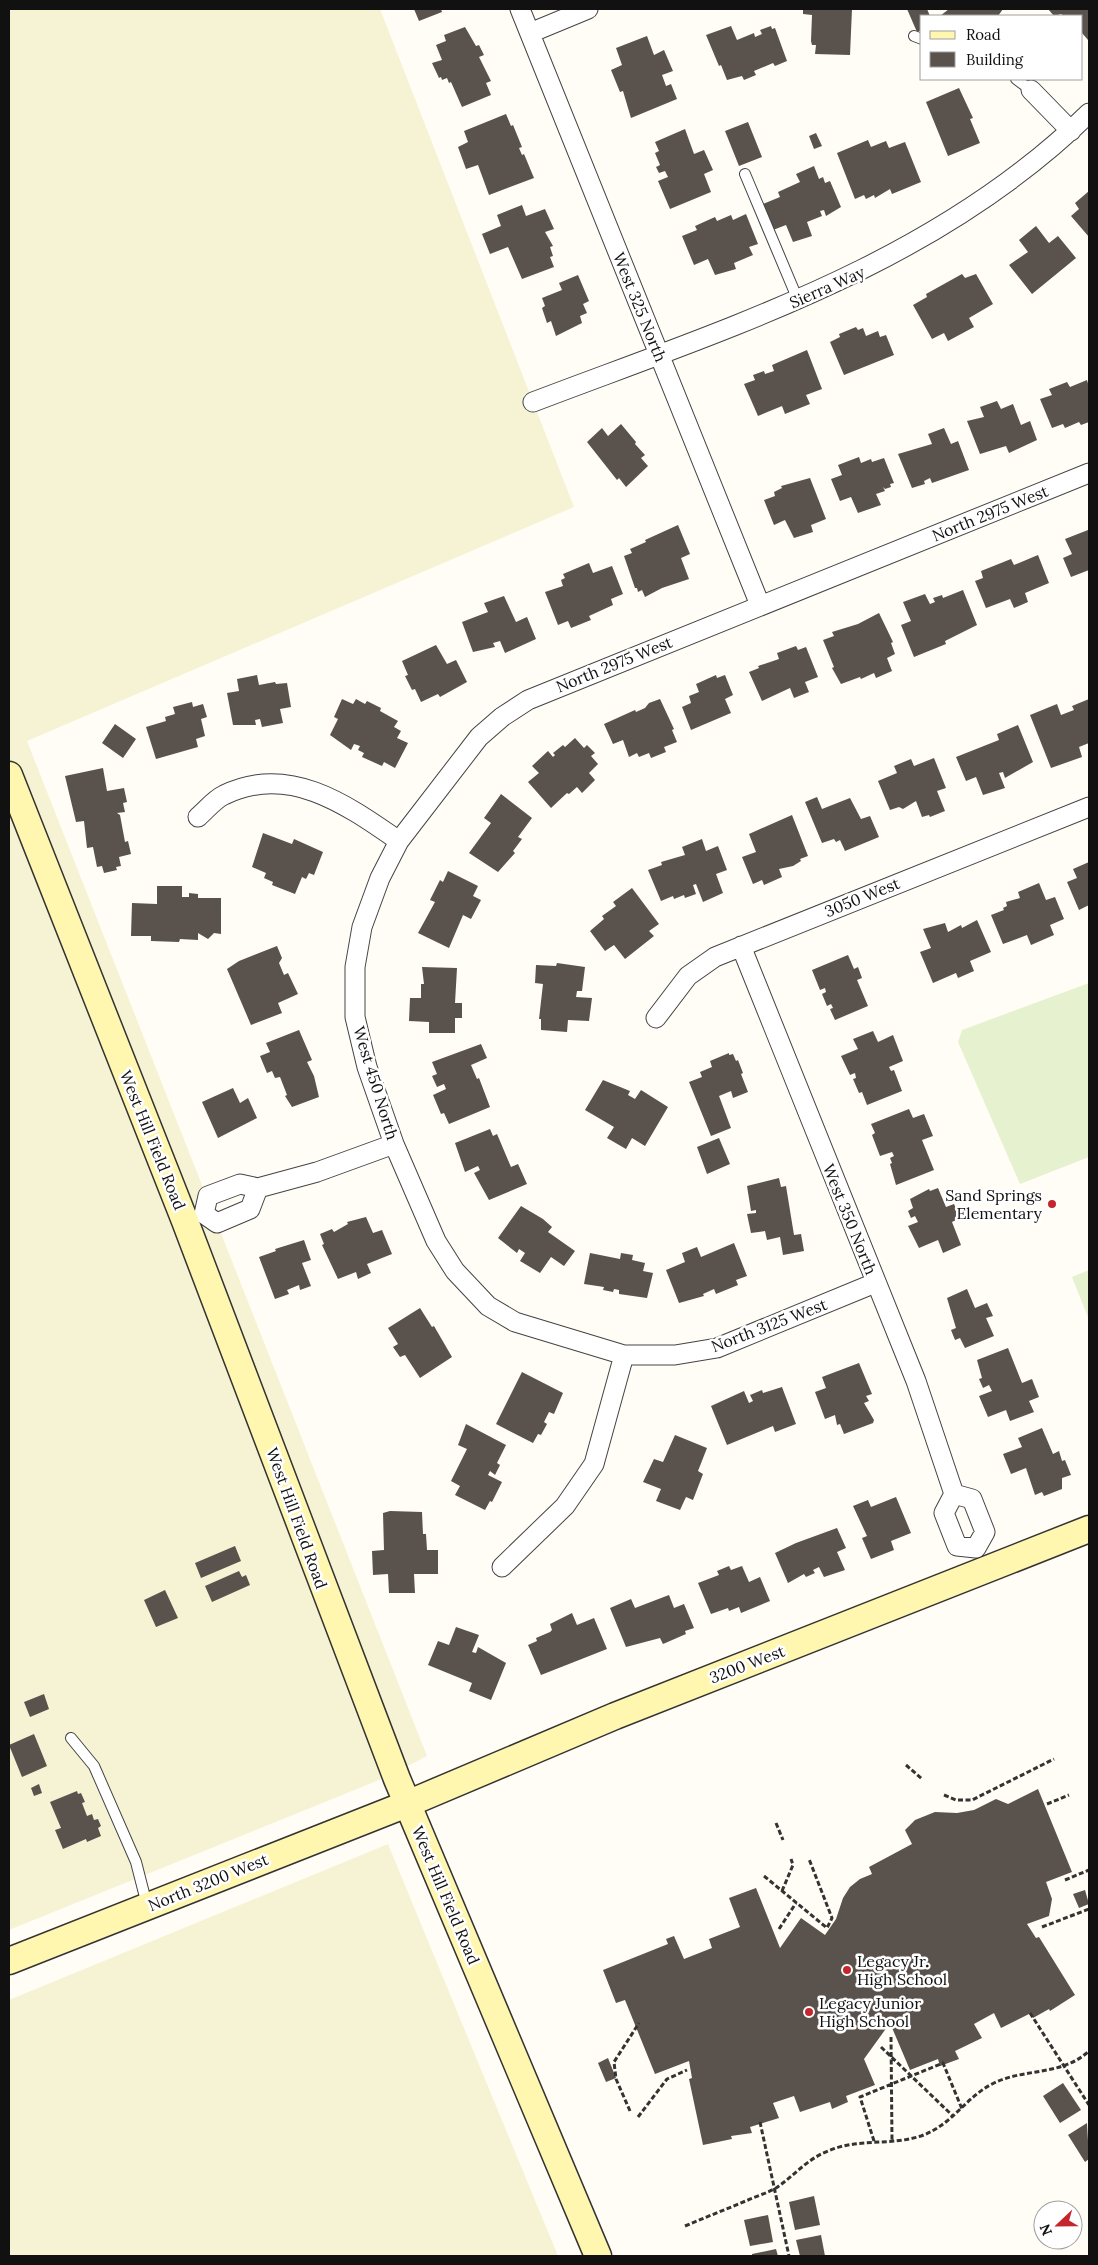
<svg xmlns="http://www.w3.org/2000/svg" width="1098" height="2265" font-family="Lora,serif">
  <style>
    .farmland { fill: #f6f3d4 }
    .pitch { fill: #e6f2cf }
    .building { fill: #5a524d }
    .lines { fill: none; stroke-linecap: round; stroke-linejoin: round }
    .lane-casing { stroke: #444; stroke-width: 12 }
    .street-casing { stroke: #444; stroke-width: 21 }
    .secondary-casing { stroke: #333; stroke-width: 29 }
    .path { stroke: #333; stroke-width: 3; stroke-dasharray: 5 2.5; stroke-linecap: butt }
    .lane { stroke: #fff; stroke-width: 10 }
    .street { stroke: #fff; stroke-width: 19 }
    .secondary { stroke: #fff6b0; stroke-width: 26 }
    .poi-dot { fill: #c4262e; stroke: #fff; stroke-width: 2 }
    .labels { text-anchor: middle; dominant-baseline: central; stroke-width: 5; stroke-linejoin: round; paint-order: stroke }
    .street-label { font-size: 16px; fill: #111; stroke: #fff }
    .poi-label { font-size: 16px; fill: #111; stroke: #fff; text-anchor: start }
  </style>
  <rect width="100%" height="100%" fill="#fffdf5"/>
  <path class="farmland" d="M9,9H380L574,507L27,741L427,1756L389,1776L9,1930Z
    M388,1844L558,2256H9V2000Z"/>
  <path class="pitch" d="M1089,983V1157L1020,1184L958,1042L962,1030Z
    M1089,1270V1320L1072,1277Z"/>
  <path class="building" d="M414,9H441L442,12L419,21Z
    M803,9H852L850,55L815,54L816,45H812L811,41L812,15L803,14Z
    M907,9H927L930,16H922V30L917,32Z
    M949,9H1003L998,16H940Z
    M1048,9H1089V39L1088,40L1082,33V16H1064L1061,14L1054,16Z
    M731,26L737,40L754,33L755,37L762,34L760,30L771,26L772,29L775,28L787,61L775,66L773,63L754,71L756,75L744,80L742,76L727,80L721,65L719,66L706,35Z
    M465,27L476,46L479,45L484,55L479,57L491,81L486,83L491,95L462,107L451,82L449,83L447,78L442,80L441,77L439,78L432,63L442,60L436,45L446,41L444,35Z
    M647,36L654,55L664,50L673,71L662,75L666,86L671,84L677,99L631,118L623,91L620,92L611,70L622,65L616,48Z
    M959,88L973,118L970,119L980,143L948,156L926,102Z
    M506,114L511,126L513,125L522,147L519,148L522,155L524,154L534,178L489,195L478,165L466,169L458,147L468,142L464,131Z
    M748,122L762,157L739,166L725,131Z
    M685,129L694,154L704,150L713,170L704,174L711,192L670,209L658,181L668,177L665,171L659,173L656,167L660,165L655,153L659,151L655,142Z
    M816,133L822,146L814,149L809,136Z
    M868,140L871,147L886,141L889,148L905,142L921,182L892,194L890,189L875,198L874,195L866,199L864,195L855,199L837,153Z
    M814,166L819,179L823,177L825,183L830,181L841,207L826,216L824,210L820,211L822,216L807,222L812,236L793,242L786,225L773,230L763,204L780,197L778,192L800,182L796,174Z
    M1089,191V237L1071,216L1079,209L1075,203Z
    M522,205L526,216L545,209L554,229L545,232L553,246L550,247L553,256L550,257L554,267L522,279L508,247L490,254L482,234L501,226L497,215Z
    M746,214L758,244L749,247L753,255L734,263L736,269L715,275L708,259L694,265L682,236L697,230L695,226L715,217L717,221L731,215L733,220Z
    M1036,226L1049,243L1058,236L1076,258L1032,294L1009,265L1028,252L1019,240Z
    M962,274L965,278L976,274L993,304L969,318L974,327L948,341L944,333L932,339L913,305L927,297L926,294Z
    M578,275L589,301L583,304L587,313L580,316L582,323L556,336L551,321L547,323L542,308L545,306L542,298L562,290L559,283Z
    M856,327L858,330L863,328L866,336L878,331L880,337L886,335L894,355L844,375L830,342L840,337L839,334Z
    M807,350L822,389L806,395L810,404L785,414L782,406L758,416L744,384L755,380L753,375L764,371L765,374L774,371L772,365Z
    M1087,380L1089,387V422L1081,425L1079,422L1065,428L1063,424L1052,428L1040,399L1052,395L1049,389L1067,382L1070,387Z
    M997,401L1001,409L1013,404L1021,425L1030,421L1037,440L1009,453L1006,446L980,454L967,421L984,417L980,407Z
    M621,424L636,442L635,444L645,455L641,458L648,466L626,487L619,478L617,480L587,442L602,428L608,436Z
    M944,428L951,444L958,441L969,470L932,483L930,478L924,481L925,484L912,488L898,454L932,444L928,434Z
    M859,457L861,463L871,459L872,462L884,458L894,483L890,484L891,487L885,489L883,487L885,491L876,494L881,505L858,513L851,497L840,501L831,479L842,475L838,465Z
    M810,478L826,519L811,525L813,532L794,538L785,520L774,525L764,500L775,496L774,492L782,488L781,486Z
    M678,525L690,554L681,558L689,579L662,588L645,597L642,590L638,592L637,588H635L624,556L632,553L630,549L646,542L645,540Z
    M1088,530L1089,570L1071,577L1063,558L1072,554L1065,539Z
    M1038,555L1049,583L1025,593L1028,602L1014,608L1010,599L986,608L975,581L983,578L981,571L1011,559L1014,565Z
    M589,563L593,573L612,566L623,594L611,599L613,605L589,616L591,620L571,628L568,621L558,625L545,592L563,586L561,580L565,578L563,574Z
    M963,590L977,625L945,641L946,644L914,657L901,625L911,621L903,602L925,594L930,604L935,602L933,598L942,595L943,598Z
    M504,596L516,622L527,617L536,639L505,653L500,641L493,643L495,647L473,652L462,622L488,612L484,603Z
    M879,613L893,642L891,643L895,654L887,658L892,671L876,678L874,673L861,679L860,677L841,684L832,668L834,667L823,640L834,636L832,632L858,624Z
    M436,645L447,664L456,660L467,682L440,697L438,694L421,702L415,689L412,690L405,676L408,675L402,661Z
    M796,646L798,650L806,647L818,677L805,682L809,692L794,698L790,688L762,701L749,672L759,668L758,666L779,659L777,653Z
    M257,675L259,685L275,682L276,684L287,683L291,707L280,709L283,723L262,727L260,719L255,720L256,725H233L227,693L239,691L237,679Z
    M716,675L717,678L725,675L733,695L725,699L731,713L691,730L682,707L691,703L689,696L699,692L696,684Z
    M342,699L353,704L356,699L365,704L367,701L381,708L380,711L398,721L394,727L401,731L397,738L408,743L395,768L384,762L382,766L362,757L364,753L358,750L360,746L354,744L351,750L330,735L338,719L334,717Z
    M660,699L674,729L672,730L677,742L664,747L666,752L651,758L649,753L639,757L637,753L629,757L623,740L613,744L604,724L635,710L636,712L645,708L649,703Z
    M1089,699V743L1079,747L1082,757L1051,768L1030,715L1057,704L1061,715L1074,710L1072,706Z
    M192,702L193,707L203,704L207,717L201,719L205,736L196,739L198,747L156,759L146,727L166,721L165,717L175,714L173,707Z
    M115,724L136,739L123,758L102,743Z
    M1018,725L1033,762L1005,778L1003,772L999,773L1005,788L983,795L976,777L966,781L956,757L999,740L997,734Z
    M575,738L584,748L587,745L595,753L591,756L598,764L589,773L595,780L582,793L577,787L569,794L567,793L551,808L528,782L539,773L532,766L548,751L553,757L555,755L553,753L563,745L565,747Z
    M934,758L946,788L937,791L945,811L930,817L929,815L922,817L916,801L903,809L899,807L890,810L878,781L897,773L894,766L911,759L914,766Z
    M103,768L107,791L124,788L127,802L123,803L125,812L117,813L120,815L125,842L128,841L131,854L119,857L121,866L116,867L117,870L104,873L102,866L97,867L93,847L87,848L84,821L76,822L65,776Z
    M501,794L532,818L518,837L522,839L513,851L515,853L498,872L469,853L491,823L484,818Z
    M817,797L822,809L850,798L861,819L870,816L879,837L845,851L840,840L836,842L834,839L822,843L805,802Z
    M792,815L808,856L800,859L801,861L793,866L779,869L782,877L764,885L762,880L753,884L742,857L756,852L749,834Z
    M263,833L292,844L294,839L323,852L314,875L309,873L306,879L302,877L295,894L272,885L273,882L264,878L266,873L252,867Z
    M702,839L706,851L718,846L727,870L716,874L723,893L703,902L696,884L693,885L696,894L685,898L684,895L674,899L673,896L661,901L648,870L662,865L661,862L685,855L682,847Z
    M1089,862V905L1079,910L1067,882L1077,878L1073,869Z
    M448,871L478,886L473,896L481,900L471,919L463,915L449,948L418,933L435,902L430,900L440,880L443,882Z
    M1039,883L1046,900L1055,897L1064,919L1050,925L1054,935L1031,945L1027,935L1003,944L991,915L1004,910L1003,908L1007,906L1006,902L1020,898L1018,892Z
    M157,886H182V897H189V893L198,894V898H221V934L214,933L208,939L198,933V940L180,939L179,942L151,941V936H131L132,903L157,904Z
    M632,888L659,924L649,931L654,936L625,959L614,945L605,951L590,931L604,919L602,916L616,906L613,902Z
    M977,920L991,952L970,961L974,971L958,978L956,973L933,983L920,952L931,948L923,929L945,923L948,932L961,925L962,928Z
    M277,946L282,958L279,963L284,975L288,973L298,994L278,1003L282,1013L251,1025L227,969L239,961Z
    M848,955L854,969L858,967L862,978L857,980L868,1006L835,1020L830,1009L833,1008L831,1004L827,1006L822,994L826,992L825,988L820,990L812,970Z
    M557,963L585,967L582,991H577L576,997L592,998L589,1021L568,1020L567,1032L541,1030V1019H539L543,984L535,983L536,965L556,966Z
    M422,967L457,968L455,1003H462V1018H455V1033H429V1022L409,1021L410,998H421V984H424Z
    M299,1030L312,1060L307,1062L314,1076L319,1097L292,1107L285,1096L287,1095L280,1077L275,1078L272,1071L267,1073L260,1056L270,1052L266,1043Z
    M873,1031L878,1042L893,1035L903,1061L889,1067L891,1071L894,1070L902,1091L867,1105L862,1092L859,1093L853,1079L856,1078L855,1073L850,1075L841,1056L858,1049L853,1039Z
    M481,1044L487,1058L471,1065L477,1079L479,1078L490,1107L449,1124L444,1113L441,1114L433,1095L446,1089L444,1084L437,1087L432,1076L437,1074L432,1062Z
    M729,1053V1055L733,1054L736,1061L738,1060L743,1073L741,1074L748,1092L733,1098L731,1091L719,1096L731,1128L711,1136L689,1082L702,1077L700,1072L712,1067L710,1061Z
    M603,1080L630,1091L628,1095L635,1099L641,1090L668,1107L645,1146L632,1138L626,1149L607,1138L614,1127L585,1110Z
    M233,1088L240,1103L248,1098L257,1118L218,1138L202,1102Z
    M909,1109L913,1118L924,1114L933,1136L922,1140L934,1170L896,1185L890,1164L892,1163L890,1158L894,1156L892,1152L880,1156L872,1135L875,1133L871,1124Z
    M490,1129L493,1136L497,1134L511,1167L518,1164L527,1184L489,1200L474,1173L480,1170L478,1166L465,1172L455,1143Z
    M719,1138L730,1164L707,1174L697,1147Z
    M779,1178L781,1187L786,1186L794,1235L801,1234L804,1251L783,1255L780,1237L767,1240L765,1231L751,1233L747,1214L756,1213V1210L751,1211L747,1186Z
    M938,1188L946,1207L954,1204L960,1218L952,1222L961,1245L943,1253L938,1240L919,1248L908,1226L918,1222L915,1216L911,1218L908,1211L913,1208L910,1199L929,1189L930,1191Z
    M521,1206L543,1219L552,1227L548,1232L575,1251L564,1266L551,1257L540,1273L520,1261L525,1253L519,1249L517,1253L498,1238Z
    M366,1217L373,1233L382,1230L392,1254L367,1264L371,1273L358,1279L356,1272L338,1279L322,1245L324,1244L320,1234L332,1229L334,1232L348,1224L347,1222Z
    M304,1240L311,1260L302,1263L311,1286L300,1290L299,1285L287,1290L289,1294L275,1299L259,1257L276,1251L275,1249Z
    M734,1243L747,1276L736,1280L738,1285L716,1294L714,1289L703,1294L704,1296L679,1303L666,1270L685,1262L682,1253L697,1247L701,1257Z
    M590,1253L620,1259L621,1253L633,1255L632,1260L645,1263L643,1271L653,1273L647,1298L619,1294V1290L614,1289L613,1292L603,1290L604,1287L584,1284Z
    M967,1289L975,1308L987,1303L993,1316L986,1318L994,1336L965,1348L960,1338L955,1340L951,1330L956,1328L947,1298Z
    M420,1308L432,1327L434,1326L452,1357L420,1378L405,1355L400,1357L393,1347L398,1344L388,1328Z
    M1008,1348L1022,1383L1032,1379L1039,1397L1029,1401L1034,1412L1010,1421L1006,1410L988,1417L979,1396L992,1391L989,1385L983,1388L979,1379L982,1378L977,1360Z
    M859,1363L872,1394L866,1396L869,1401L864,1403L874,1420L873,1423L844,1434L840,1424L837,1425L835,1415L825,1419L815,1392L826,1388L822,1377Z
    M522,1372L563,1393L554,1414L549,1412L544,1422L547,1424L541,1435L538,1434L533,1443L496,1424Z
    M782,1387L796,1424L775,1432L773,1426L727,1445L711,1406L744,1391L749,1403L753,1401L750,1395L762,1390L763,1393Z
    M466,1424L506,1445L497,1463L500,1465L495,1475L490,1471L488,1475L502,1482L492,1502L490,1501L485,1510L455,1495L460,1486L451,1481L467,1449L458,1445Z
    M1042,1428L1053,1454L1059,1451L1062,1461L1065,1460L1071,1475L1062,1478V1489L1044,1496L1042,1492L1035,1495L1026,1468L1011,1474L1003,1454L1022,1447L1018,1438Z
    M675,1435L707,1448L698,1471L703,1474L693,1500L686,1497L680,1510L656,1501L661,1489L643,1482L654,1459L663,1462Z
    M896,1497L911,1533L891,1541L894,1550L871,1559L862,1538L867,1536L853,1506L868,1500L871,1507Z
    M390,1511L422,1512L423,1534H426L427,1550H438V1574H414L415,1593H389L388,1574L373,1575L372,1551L384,1550L383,1513Z
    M837,1528L846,1548L837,1552L845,1570L824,1577L819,1567L813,1570L815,1573L806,1577L804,1574L788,1583L775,1553L796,1543Z
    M235,1546L241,1561L201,1578L195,1563Z
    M729,1566L731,1570L742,1566L749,1582L760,1577L770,1601L741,1613L739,1607L729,1611L728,1608L711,1614L698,1583L719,1575L717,1571Z
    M239,1571L242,1577L246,1575L250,1585L212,1602L205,1586Z
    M165,1590L178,1618L156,1627L144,1600Z
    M669,1595L674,1608L684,1604L694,1628L685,1631L686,1634L663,1644L660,1638L626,1647L610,1608L631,1599L635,1608Z
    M572,1613L577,1625L594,1618L607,1649L541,1675L528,1645L537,1641L536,1638L550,1632L552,1630L550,1624Z
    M456,1627L479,1635L472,1652L476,1653L478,1647L506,1663L491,1700L469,1691L472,1683L428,1665L438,1641L449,1645Z
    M44,1694L49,1709L30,1717L24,1702Z
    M34,1734L47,1766L22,1777L9,1745Z
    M39,1784L42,1793L34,1796L31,1788Z
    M1038,1789L1072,1872L1046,1882L1052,1899L1049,1916L1027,1924L1036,1938L1039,1937L1075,1995L1050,2011L1049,2009L1033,2018L1031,2013L1001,2028L994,2013L974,2024L982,2038L955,2051L959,2059L940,2066L938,2059L910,2070L890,2023L864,2059L875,2085L846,2096L848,2102L832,2109L830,2102L800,2112L794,2096L773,2103L779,2118L750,2127L752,2133L731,2136L732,2139L703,2145L689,2079L692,2078L689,2061L655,2074L625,2000L616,2003L603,1970L668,1944L666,1939L674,1936L684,1959L712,1948L709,1939L740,1927L729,1898L756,1888L780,1948L801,1918L825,1935L836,1919L843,1898L850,1887L860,1879L872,1874L869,1867L912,1844L905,1830L915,1820L935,1812L957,1813L974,1810L996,1799L1008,1804Z
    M77,1791L78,1794L81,1793L85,1802L82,1803L87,1816L92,1814L94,1820L98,1819L101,1826L98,1828L101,1836L87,1842L86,1839L63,1849L55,1830L61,1828L50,1802Z
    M1085,1890L1089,1904L1079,1908L1073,1894Z
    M608,2058L616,2078L606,2082L598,2063Z
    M1063,2083L1081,2110L1060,2123L1043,2096Z
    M1087,2123L1089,2159L1085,2162L1068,2135Z
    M814,2196L820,2225L795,2230L789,2202Z
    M768,2215L773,2242L750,2246L744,2220Z
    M821,2235L825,2256H800L796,2240Z
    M776,2249L778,2256H752V2254Z"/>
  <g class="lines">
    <g class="lane-casing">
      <path id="lane" d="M914,36L922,39
        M1016,79L1031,90
        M745,174L798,300
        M71,1738L94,1766L136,1862L147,1905"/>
    </g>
    <g class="street-casing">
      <path id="street" d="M520,9L760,605
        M530,33L588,9
        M1031,90L1071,131
        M533,402C730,327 935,264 1089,113
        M198,817C206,810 215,799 224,795C289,763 347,805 399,841L479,737L502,717L528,700L1089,473
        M399,841L380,878L362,927L355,967V1017L367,1067L394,1144L436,1241L455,1271L488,1306L515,1322L624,1355H675L717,1348L875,1283
        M741,946L916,1381L954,1494L944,1513L957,1546L976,1548
        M656,1018L688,976L715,957L1089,807
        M204,1214L208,1196L240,1184L258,1188L317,1172L394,1144
        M204,1214L217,1223L250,1209L258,1188
        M954,1494L972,1499L985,1532L976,1548
        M502,1567L565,1506L594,1464L624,1355"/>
    </g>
    <g class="secondary-casing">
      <path id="secondary" d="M9,775L185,1221L397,1779L598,2256
        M9,1961L407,1804L615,1716L1089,1529"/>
    </g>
    <path class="path" d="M906,1765L922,1779
      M944,1795L956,1800H972L1054,1759
      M1047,1804L1069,1795
      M776,1823L783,1840
      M764,1876L827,1928L832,1918L809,1859
      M1065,1880L1089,1870
      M782,1891L793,1865L791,1859
      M1042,1927L1089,1909
      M779,1929L796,1903
      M1030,2013L1089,2105
      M891,2037L892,2141
      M881,2047L954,2117
      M630,2111L616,2079L614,2062L639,2023
      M638,2117L667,2079L687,2070
      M760,2122L789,2256
      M874,2141L860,2097L943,2063L962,2109
      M685,2226C706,2217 727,2209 748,2200C757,2196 767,2193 776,2188C794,2176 807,2159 828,2151C858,2138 890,2146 921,2136C954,2124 965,2097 994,2083C1025,2068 1062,2076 1089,2051"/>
    <use href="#lane" class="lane"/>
    <use href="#street" class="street"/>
    <use href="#secondary" class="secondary"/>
  </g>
  <g class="poi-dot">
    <circle cx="1052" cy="1204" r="5"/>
    <circle cx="847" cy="1970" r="5"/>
    <circle cx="809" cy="2012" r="5"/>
  </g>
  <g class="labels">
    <g class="street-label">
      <text transform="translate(827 287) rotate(-24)">Sierra Way</text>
      <text transform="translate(640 307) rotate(68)">West 325 North</text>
      <text transform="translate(990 513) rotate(-22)">North 2975 West</text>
      <text transform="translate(614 664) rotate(-22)">North 2975 West</text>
      <text transform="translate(862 897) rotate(-22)">3050 West</text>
      <text transform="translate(376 1083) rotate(73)">West 450 North</text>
      <text transform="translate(153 1140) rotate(68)">West Hill Field Road</text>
      <text transform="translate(850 1219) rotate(68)">West 350 North</text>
      <text transform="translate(769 1325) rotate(-21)">North 3125 West</text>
      <text transform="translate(297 1518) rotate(70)">West Hill Field Road</text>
      <text transform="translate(747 1664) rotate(-21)">3200 West</text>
      <text transform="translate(208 1882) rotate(-22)">North 3200 West</text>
      <text transform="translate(446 1895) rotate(67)">West Hill Field Road</text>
    </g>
    <g class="poi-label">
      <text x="1042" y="1195" text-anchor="end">Sand Springs<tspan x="1042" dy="18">Elementary</tspan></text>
      <text x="857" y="1961">Legacy Jr.<tspan x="857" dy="18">High School</tspan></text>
      <text x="819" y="2003">Legacy Junior<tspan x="819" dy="18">High School</tspan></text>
    </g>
  </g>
  <rect width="1098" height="2265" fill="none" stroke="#111111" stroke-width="20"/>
  <rect x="920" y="15" width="162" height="65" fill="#ffffff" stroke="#a0a0a0"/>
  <rect x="930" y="31" width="25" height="8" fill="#fff6b0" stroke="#a0a0a0"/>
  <text x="966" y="40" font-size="15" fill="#111111">Road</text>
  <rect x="930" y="52" width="25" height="15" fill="#5a524d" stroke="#a0a0a0"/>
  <text x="966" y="65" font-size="15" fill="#111111">Building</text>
  <g transform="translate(1058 2225) rotate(248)"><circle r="24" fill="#ffffff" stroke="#a0a0a0"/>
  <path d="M0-4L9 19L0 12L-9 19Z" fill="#c4262e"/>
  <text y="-8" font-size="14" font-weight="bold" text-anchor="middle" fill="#111111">N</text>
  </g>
</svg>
